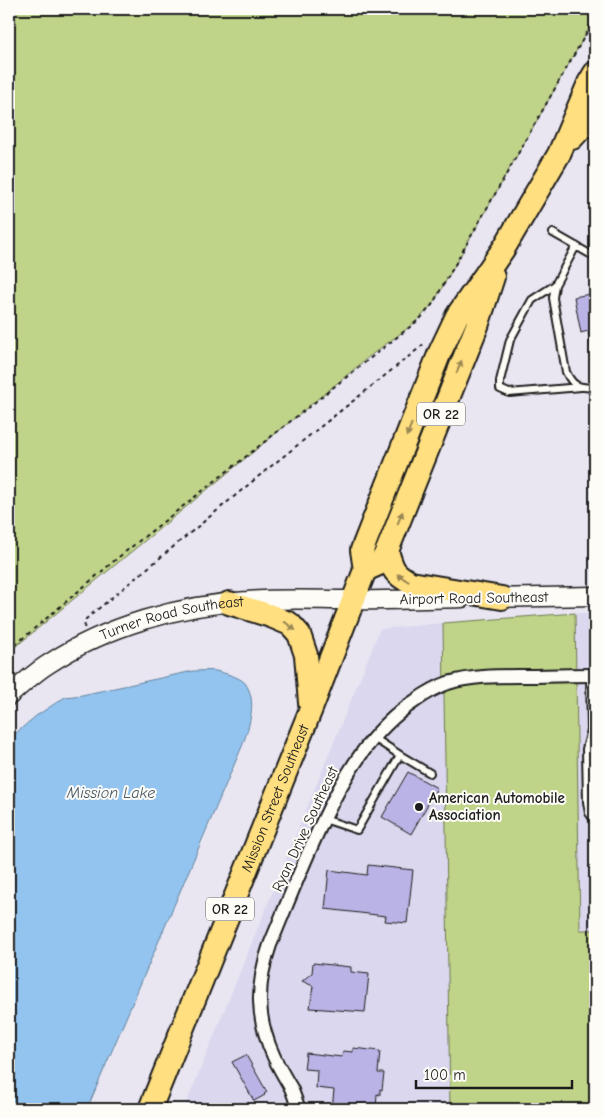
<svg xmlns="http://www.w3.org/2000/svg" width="604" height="1118" font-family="'Comic Neue',sans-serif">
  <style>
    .built { fill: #dbd7ee }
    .green { fill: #bfd489; stroke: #6e7852 }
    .water { fill: #93c4ef; stroke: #63819b }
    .building { fill: #bab3e5; stroke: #1c1c1c }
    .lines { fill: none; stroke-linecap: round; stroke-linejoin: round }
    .lane-casing { stroke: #1c1c1c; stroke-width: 10 }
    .street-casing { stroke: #1c1c1c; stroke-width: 16 }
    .secondary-casing { stroke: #1c1c1c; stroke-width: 21 }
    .highway-casing { stroke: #1c1c1c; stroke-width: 26 }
    .path { stroke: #1c1c1c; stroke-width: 2; stroke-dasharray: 4 4; stroke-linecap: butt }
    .lane { stroke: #fdfcf7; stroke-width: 6 }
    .street { stroke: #fdfcf7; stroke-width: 12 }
    .secondary { stroke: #fdfcf7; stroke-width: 18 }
    .highway { stroke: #ffdf80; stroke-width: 22 }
    .oneway { fill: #998753 }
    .poi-dot { fill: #1c1c1c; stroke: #fdfcf7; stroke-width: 2 }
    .labels { text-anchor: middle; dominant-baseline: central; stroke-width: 4; stroke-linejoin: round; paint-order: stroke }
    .shield { fill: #fdfcf7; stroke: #605f5e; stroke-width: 1 }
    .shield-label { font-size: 14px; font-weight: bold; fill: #1c1c1c }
    .street-label { font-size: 15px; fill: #1c1c1c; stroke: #fdfcf7 }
    .poi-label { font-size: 15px; font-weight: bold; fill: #1c1c1c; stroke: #fdfcf7; text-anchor: start }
    .water-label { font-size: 16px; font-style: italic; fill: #465766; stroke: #fdfcf7 }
  </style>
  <rect width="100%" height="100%" fill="#e9e6f2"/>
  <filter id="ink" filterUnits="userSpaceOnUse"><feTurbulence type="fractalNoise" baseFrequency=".02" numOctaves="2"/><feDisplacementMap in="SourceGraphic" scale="10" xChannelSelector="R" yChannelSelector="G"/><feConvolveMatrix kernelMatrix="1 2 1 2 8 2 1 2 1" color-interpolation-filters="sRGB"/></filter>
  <g filter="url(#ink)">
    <path class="built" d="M575,613H595V930H580Z
      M443,623L450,1109H184L380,629Z"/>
    <path class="green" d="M9,9H595V18L434,302C415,328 382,344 358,366L9,652Z
      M575,613L580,930H595V1109H450L443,623Z"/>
    <path class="water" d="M193,671C200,671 209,670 216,671C224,673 240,677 245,683C258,701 249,726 243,744L87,1109H9V739L36,716L65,697L82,695Z"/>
    <path class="building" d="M595,293V348L591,349L588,331L581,333L574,297Z
      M408,772L437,788L411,834L382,817Z
      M368,865L413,870L407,923L385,921L386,916L325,909L329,870L367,875Z
      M313,963L351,967V972L369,974L365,1012L310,1008L313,986L302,981L312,973Z
      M353,1048L380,1051L378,1073H384L382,1090L380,1089V1095L377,1094L376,1109H332L334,1090L316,1088L317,1070L304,1069L306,1053L342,1057L343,1051L353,1052Z
      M246,1055L267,1092L264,1094L265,1095L254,1101L232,1062Z"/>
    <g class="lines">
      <g class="lane-casing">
        <path id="lane" d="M553,233L595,257
          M576,246L555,285L553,298L566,372C574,388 578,387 595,388
          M555,285L532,300L510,340L500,381V389L509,393L581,387
          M590,675L591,730L586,749L587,802L589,813L595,821
          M594,738H595
          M400,755L430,773
          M324,819L357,830L400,755L374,738"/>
      </g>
      <g class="street-casing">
        <path id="street" d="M299,1109C296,1102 294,1095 291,1088C285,1078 279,1068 274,1057C256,1018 256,985 270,945C287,904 303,863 322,823C344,776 371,730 415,701C425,694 436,687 448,683C471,676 496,676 519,676C545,676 570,675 595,675"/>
      </g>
      <g class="secondary-casing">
        <g id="secondary">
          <path d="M491,598L595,596"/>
          <path id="s1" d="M9,696C22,684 35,672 50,663C106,626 181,605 247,601C282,598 317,600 353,600C389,601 426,599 462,598"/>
        </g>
      </g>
      <g class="highway-casing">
        <g id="highway">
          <path d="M572,138L595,113"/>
          <path d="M387,551C393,570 393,573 411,583L502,598"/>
          <path d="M365,570L381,563L387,551L477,326L493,277"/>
          <path d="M229,603L271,616L290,624L299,634L306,655L310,703"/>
          <path id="s2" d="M150,1109L311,709L365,570L362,550L440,352L457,316L504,248L559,154L589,83L595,73"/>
        </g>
      </g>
      <path class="path" d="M84,628L86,619L265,471L412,354L426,342
        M9,650L120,556L420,319L432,305L595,18"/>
      <use href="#lane" class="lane"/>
      <use href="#street" class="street"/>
      <use href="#secondary" class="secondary"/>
      <use href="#highway" class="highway"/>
    </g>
    <defs><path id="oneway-solid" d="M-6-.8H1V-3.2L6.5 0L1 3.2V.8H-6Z" transform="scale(1.25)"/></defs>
    <g class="oneway">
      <use href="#oneway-solid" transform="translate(459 367) rotate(-68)"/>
      <use href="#oneway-solid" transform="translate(409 430) rotate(112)"/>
      <use href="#oneway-solid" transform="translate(400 518) rotate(-68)"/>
      <use href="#oneway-solid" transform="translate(403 578) rotate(-147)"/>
      <use href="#oneway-solid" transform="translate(290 626) rotate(38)"/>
    </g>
  </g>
  <circle class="poi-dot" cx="419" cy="807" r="5"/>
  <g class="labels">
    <g class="shield">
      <rect x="417" y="402.5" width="48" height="23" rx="4"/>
      <rect x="206" y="897.5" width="48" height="23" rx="4"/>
    </g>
    <g class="shield-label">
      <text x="441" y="414">OR 22</text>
      <text x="230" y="909">OR 22</text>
    </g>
    <g class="street-label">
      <text transform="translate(474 598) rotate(-1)">Airport Road Southeast</text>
      <text stroke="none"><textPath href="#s1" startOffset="184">Turner Road Southeast</textPath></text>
      <text stroke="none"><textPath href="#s2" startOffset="335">Mission Street Southeast</textPath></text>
      <text transform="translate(305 829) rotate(-65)">Ryan Drive Southeast</text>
    </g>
    <g class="poi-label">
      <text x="429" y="798">American Automobile<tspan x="429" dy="17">Association</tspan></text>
    </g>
    <g class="water-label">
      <text x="111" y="793">Mission Lake</text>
    </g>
  </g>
  <rect width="604" height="1118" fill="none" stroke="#fdfcf7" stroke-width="30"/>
  <rect x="15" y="15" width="574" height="1088" fill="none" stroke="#1c1c1c" stroke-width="2" filter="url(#ink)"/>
  <path d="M416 1080v8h156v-8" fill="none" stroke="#1c1c1c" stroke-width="2.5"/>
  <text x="424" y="1080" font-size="15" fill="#1c1c1c" stroke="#fdfcf7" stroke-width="4" paint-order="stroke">100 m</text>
</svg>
